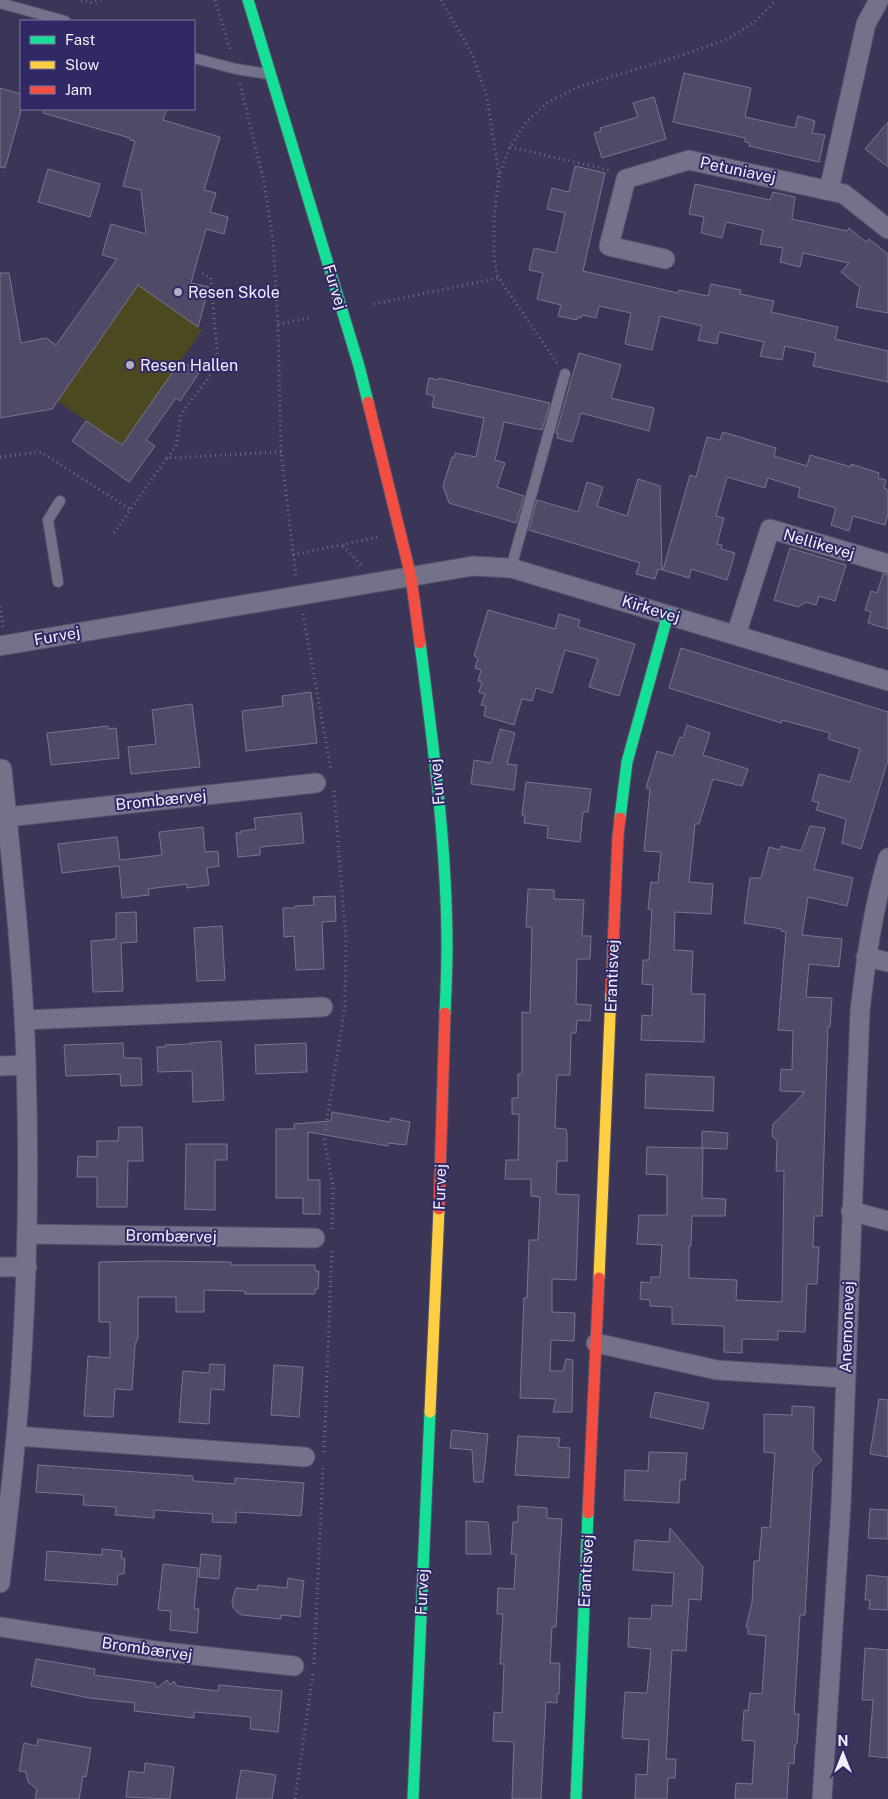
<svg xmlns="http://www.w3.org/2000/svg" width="888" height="1799" font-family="'Public Sans',sans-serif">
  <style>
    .green { fill: #4c4921 }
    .building { fill: #4f4b66; stroke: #787491 }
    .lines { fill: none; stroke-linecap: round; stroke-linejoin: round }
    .lane-casing { stroke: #555169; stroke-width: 12 }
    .street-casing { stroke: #555169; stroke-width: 21 }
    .fast-casing { stroke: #555169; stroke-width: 13 }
    .slow-casing { stroke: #555169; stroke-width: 13 }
    .jam-casing { stroke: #555169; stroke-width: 13 }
    .path { stroke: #6f6d85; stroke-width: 3; stroke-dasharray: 1 4; stroke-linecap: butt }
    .lane { stroke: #74728b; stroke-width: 10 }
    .street { stroke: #74728b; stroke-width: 19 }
    .fast { stroke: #16e098; stroke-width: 11 }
    .slow { stroke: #ffcf43; stroke-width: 11 }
    .jam { stroke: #f24e42; stroke-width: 11 }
    .poi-dot { fill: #afaec3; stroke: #312964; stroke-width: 2 }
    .labels { text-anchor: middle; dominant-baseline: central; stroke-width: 4; stroke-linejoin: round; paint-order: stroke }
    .street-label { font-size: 16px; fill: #eeeefd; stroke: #312964 }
    .poi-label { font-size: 16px; fill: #eeeefd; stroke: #312964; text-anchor: start }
  </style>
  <rect width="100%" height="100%" fill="#3b3657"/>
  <path class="green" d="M138,285L202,330L122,445L57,401Z"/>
  <path class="building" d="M684,73L751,88L745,117L795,128L798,116L815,121L812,133L825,135L819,162L749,146L750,143L745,142V138L673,122Z
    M0,88L21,94V111L5,168L0,167Z
    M654,97L666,139L602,158L594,133L601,131L600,128L638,117L633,103Z
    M44,109H167L163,120L220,137L204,190L216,193L210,212L228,217L224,234L206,229L191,283L209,287L198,327L138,285L52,409L0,418V273H9L21,343L46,338L56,345L117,259L102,255L111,224L146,234L141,190L123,186L135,141L130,140V138L43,113Z
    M888,122V167L865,149Z
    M575,166L605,173L583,271L678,293L679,290L708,296L711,284L741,290L740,294L774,301L771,312L838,327L835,339L888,351V382L813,366L816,353L785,346L782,360L760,356L764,342L719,332L717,344L698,340L702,326L660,316L652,350L625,344L631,313L599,306L596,318L582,315L581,318L577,317V320L558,316L561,305L537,299L543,273L529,270L534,248L556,253L565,213L547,209L552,188L569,192Z
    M48,169L100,184L90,217L38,202Z
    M695,184L770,200L773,192L795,197L792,219L847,231L849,228L866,242L869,239L888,254V313L856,307L860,287L841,272L849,263L803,253L800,267L780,262L783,248L760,244L763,230L726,222L722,238L701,233L704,217L689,214Z
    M579,353L621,365L611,398L654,408L649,431L581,413L572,442L557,438L558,433H556Z
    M181,360L199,373L180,401L176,398L146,440L155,446L129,482L72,441L86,421L122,445Z
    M429,378L438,380L439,378L550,403L542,430L504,422L495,460L505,463L497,487L524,496L516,523L449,503L443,486L452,457L454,458L455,453L476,457L484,418L432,407L434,396L426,394Z
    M723,432L776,448L774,456L807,466L810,455L851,467V464L879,473L878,478L886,480L884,488L888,490V514L885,525L853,516L849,531L831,525L836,508L798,497L800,488L768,478L765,488L727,477L716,516L724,518L717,544L722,545L721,549L735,553L727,580L691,569L689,578L663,570L690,475L696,477L707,437L720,440Z
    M638,479L660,486L662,570L658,569L655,579L636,574L640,563L529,530L537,500L578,512L587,482L603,487L597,506L627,516Z
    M790,548L846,565L835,601L819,596L816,605L806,602L798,607L774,600Z
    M883,574L888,575V629L868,623L871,612L865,610L871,591L877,593Z
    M488,610L555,629L559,614L580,620L578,627L635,644L619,696L589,687L598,659L565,650L552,693L536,688L532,701L522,699L514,725L484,716L486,706L481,705L485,694L479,692L482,682L478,681L481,670L475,668L478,658L474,656Z
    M681,648L888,712V760L861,849L842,843L846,819L816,810L819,803L812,801L819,774L850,782L860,749L828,739L830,733L782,720L781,723L669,688Z
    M311,692L317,743L246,751L242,711L283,706L282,696Z
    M192,704L200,767L131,774L128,747L156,744L152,710Z
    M687,725L710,733L703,755L748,769L742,786L713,779L699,824H695L689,882L713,884L711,914L675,912L674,950L693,951L691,994H705L704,1042L641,1040L642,1015L652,1016L653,985L642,984L643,960H649L652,910L648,909L651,882L658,883L661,852L644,851L650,789L646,788L657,751L673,756L680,737L683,738Z
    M108,726V729L116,728L119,758L51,765L47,733Z
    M500,729L515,733L507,764L517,765L514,790L471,784L474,760L491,763Z
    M526,782L591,789L588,812H583L580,842L547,838L548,826L524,823L525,815H522Z
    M301,813L304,843L260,847V855L238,857L236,833H241V831L256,829L254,818Z
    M810,826L825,828L814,869L853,878L847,906L808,897L802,935L842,939L839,967L809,964L806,997L832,998L830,1027L828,1026L822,1216H814L813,1247H819L817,1284H807L805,1332L778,1331V1340L742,1339V1353L724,1352V1326L672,1324V1307L650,1306V1300L640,1299L641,1282L651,1283V1277H660L662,1245L637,1244L639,1215H667V1175L646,1174L647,1147L703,1148L702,1198L726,1199L725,1216H692L691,1246H689V1278L737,1280L736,1300L782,1302L784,1171H776L777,1141L772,1136L773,1124L805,1092L780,1091L781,1069L792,1070L793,1031L778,1030L786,932L781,931L782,929L744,923L750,878H761L769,847L780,850L781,846L801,851Z
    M203,827L205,852L218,851L219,866L207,868L209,885L187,888V884L148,889L149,895L122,898L119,866L62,873L58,844L117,837L120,860L162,855L159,832Z
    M528,889L554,890V899L584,900L582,936H591L590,959H577L576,1004L591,1005L590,1021L577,1020L576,1033H571L570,1075H557L555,1128L566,1129L567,1134V1161H557L556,1194L579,1195L576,1280L552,1279V1312L575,1313L574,1341L551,1340L550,1371H563L566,1359L573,1360L572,1412H553L556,1399L520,1398L524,1298H527L529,1240H538L540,1197L531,1196V1179H505L506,1160H518L519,1114H512V1098H518V1074H522V1012L530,1013L532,927H526Z
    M335,896L336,921L322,922L324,969L296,970L294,936L284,937L283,908H295V906L314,905L313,897Z
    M136,912L137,942L121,943L123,991L93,992L91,941L116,939V913Z
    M222,926L225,980L197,981L194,928Z
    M221,1041L224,1100L193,1102L192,1071L158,1072L157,1047H165V1045L191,1044L190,1043Z
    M123,1043L124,1058H141L142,1085L121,1086L120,1074L66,1076L64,1045Z
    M306,1043L307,1072L256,1074L255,1045Z
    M646,1074L714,1077L713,1111L645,1108Z
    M332,1112L390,1122L391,1118L410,1122L406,1145L388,1143V1146L308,1132V1180H320V1214H303V1198H276V1129H294V1124L331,1121Z
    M119,1127H142L143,1161H128L127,1207H97V1177H77L78,1156L97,1157V1141H118Z
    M702,1131L728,1133L727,1149L702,1148Z
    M186,1144H227V1160H215V1210L185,1209Z
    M153,1261L231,1262V1265H315V1271H319L318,1289H315V1294H245V1291L204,1290V1312H176V1297H138V1338L135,1345L132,1390L115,1389L113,1417L84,1416L88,1356L110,1358V1322H99V1262Z
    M210,1364L225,1365L224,1390L211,1389L209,1424L179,1422L183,1371L209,1373Z
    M274,1365L303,1367L299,1417L271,1415Z
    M655,1392L709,1403L703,1429L650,1417Z
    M879,1399L888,1400V1457L870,1454Z
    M792,1406L814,1407L813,1450L822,1460L813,1468L805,1615H800L794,1714H799L797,1744H795L794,1764L789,1763L787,1799H735L736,1783L752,1784L755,1741L742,1740L744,1710L748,1711L750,1693L762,1694L766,1636L748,1634V1627H746L752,1603L754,1561H759L762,1527L770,1528L775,1453L764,1452V1414L792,1415Z
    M452,1430L488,1434L483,1482H474L472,1450L450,1448Z
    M518,1436L560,1438L558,1447L570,1448L569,1478L515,1475Z
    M649,1452L687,1453L685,1480H680L679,1503L624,1500L625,1470L648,1471Z
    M38,1465L193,1476V1481L235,1484V1478L304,1483L301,1516L236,1512V1523L212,1522L213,1514L154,1510V1518L115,1515L116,1507L83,1505L84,1495L36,1492Z
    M518,1506L547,1508V1518L562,1519L556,1627H552L550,1663H560L559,1694H557V1703L546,1702L541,1799H512L514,1742L493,1741L494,1712L502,1713L504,1664H500L503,1614H497L498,1588L514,1589L516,1554H511L513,1522H518Z
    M870,1509L888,1510V1539L868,1538Z
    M466,1521L488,1522L491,1554H466Z
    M670,1528L703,1567L701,1600L689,1599L686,1651L672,1650L666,1759H676L675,1778H668L667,1799H635L636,1774L647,1775L649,1740L622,1738L625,1692L647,1693L651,1649L628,1647L629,1618L651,1619L652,1605L672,1606L674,1573L633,1570L635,1540L669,1542Z
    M102,1549L122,1551L121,1558L125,1559L124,1574H118L117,1585L45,1580L47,1551L102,1555Z
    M201,1554L221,1556L219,1579L199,1577Z
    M163,1564L198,1568L194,1609H199L197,1633L170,1630L171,1611L158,1610Z
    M867,1575L888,1577V1610L869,1609L870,1600H865Z
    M288,1578L304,1581L300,1617L281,1615V1619L242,1615L237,1612L233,1607L232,1601L236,1588L257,1590L258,1585L287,1588Z
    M865,1648L888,1650V1758L869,1756L873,1700H862Z
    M36,1659L95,1669L94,1675L155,1683L157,1688L167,1680L170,1685L174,1681L177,1686L218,1691L219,1685L282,1691L278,1732L250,1729L251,1717L194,1712V1718L134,1711L135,1703L89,1698L31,1686Z
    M38,1739L91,1748L86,1777L83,1776L79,1799H35L37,1789L28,1782L26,1772L19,1771L24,1743L37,1746Z
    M145,1763L174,1767L170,1799L126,1797L129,1771L144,1773Z
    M241,1770L276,1775L272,1799H236Z"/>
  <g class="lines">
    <g class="lane-casing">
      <path id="lane" d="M0,3L65,21
        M194,58L236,69L268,74
        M511,568L565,374
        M58,582L48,520L60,501"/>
    </g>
    <g class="street-casing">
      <path id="street" d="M829,190L866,24L879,0
        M665,259L609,246L626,179L689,160L844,194L888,229
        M736,635L770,529L888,564
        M0,646L473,566L511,568L888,681
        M7,817L316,783
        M866,957L888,962
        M24,1020L323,1007
        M0,1066L26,1065
        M851,1211L888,1221
        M27,1234L315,1238
        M0,1267H27
        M596,1343L717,1370L845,1378
        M16,1436L305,1457
        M0,1583C9,1507 18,1430 22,1354C28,1257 29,1160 26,1063C23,965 12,867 2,769
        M0,1627L156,1651L294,1666
        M822,1799L841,1505L860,1011C866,959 873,908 888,858"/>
    </g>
    <g class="fast-casing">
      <path id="fast" d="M248,0L359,366L368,402
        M420,643C433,744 447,846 447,948C447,969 446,991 445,1013
        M620,818L627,762L668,614
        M413,1799L430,1412
        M576,1799L588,1513"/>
    </g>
    <g class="slow-casing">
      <path id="slow" d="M599,1278L611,992
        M430,1412L439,1209"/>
    </g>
    <g class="jam-casing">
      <path id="jam" d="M368,402L411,577L420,643
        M611,992L618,836L620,818
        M439,1209L445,1013
        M588,1513L599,1278"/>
    </g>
    <path class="path" d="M81,0L92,3L101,0
      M215,0L231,52
      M441,0L472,54L487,97L499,175
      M240,84L264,182L273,240L278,324L281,452L296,576
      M510,147L609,170
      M374,304L498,278
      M278,324L309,318
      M557,363L498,277L494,259V219L499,175L510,147L527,121L548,102L578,87L676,57L725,40L755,22L776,0
      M0,457L41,452L131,510
      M167,458L176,446L181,414L218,365L211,278L201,273
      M114,533L167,458L281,452
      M343,546L361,565
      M293,555L378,537
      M0,606L3,627
      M303,614L331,770
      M332,1229L333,1186L324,1138L345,1006L346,941L334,791
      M324,1452L332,1248
      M314,1664L323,1466
      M295,1799L313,1673"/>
    <use href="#lane" class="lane"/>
    <use href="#street" class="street"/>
    <use href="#fast" class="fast"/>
    <use href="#slow" class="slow"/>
    <use href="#jam" class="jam"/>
  </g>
  <g class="poi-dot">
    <circle cx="178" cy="292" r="5"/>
    <circle cx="130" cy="365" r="5"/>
  </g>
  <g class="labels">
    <g class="street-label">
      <text transform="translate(738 170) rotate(12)">Petuniavej</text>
      <text transform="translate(335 287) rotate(73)">Furvej</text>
      <text transform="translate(819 544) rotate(16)">Nellikevej</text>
      <text transform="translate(651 609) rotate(17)">Kirkevej</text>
      <text transform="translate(57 636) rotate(-10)">Furvej</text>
      <text transform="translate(437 782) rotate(-95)">Furvej</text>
      <text transform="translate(161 800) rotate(-6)">Brombærvej</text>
      <text transform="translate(612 976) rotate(-88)">Erantisvej</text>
      <text transform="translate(440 1187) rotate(-88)">Furvej</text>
      <text transform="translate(171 1236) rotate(1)">Brombærvej</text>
      <text transform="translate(847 1327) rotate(-88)">Anemonevej</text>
      <text transform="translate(586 1571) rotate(-87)">Erantisvej</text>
      <text transform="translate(422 1592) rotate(-87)">Furvej</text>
      <text transform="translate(147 1649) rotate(8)">Brombærvej</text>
    </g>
    <g class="poi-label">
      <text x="188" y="292">Resen Skole</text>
      <text x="140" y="365">Resen Hallen</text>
    </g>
  </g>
  <rect x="20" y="20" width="175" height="90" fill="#312964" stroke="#7d78a1"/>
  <rect x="30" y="36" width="25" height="8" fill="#16e098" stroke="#7d78a1"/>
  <text x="65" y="45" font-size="15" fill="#eeeefd">Fast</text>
  <rect x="30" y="61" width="25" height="8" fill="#ffcf43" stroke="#7d78a1"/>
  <text x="65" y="70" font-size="15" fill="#eeeefd">Slow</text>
  <rect x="30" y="86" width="25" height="8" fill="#f24e42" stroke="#7d78a1"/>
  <text x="65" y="95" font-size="15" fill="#eeeefd">Jam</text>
  <g transform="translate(843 1754)" stroke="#312964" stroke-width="4" paint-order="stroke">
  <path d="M0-4L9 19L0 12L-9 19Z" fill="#eeeefd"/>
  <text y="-8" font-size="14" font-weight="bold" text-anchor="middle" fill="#eeeefd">N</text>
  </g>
</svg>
